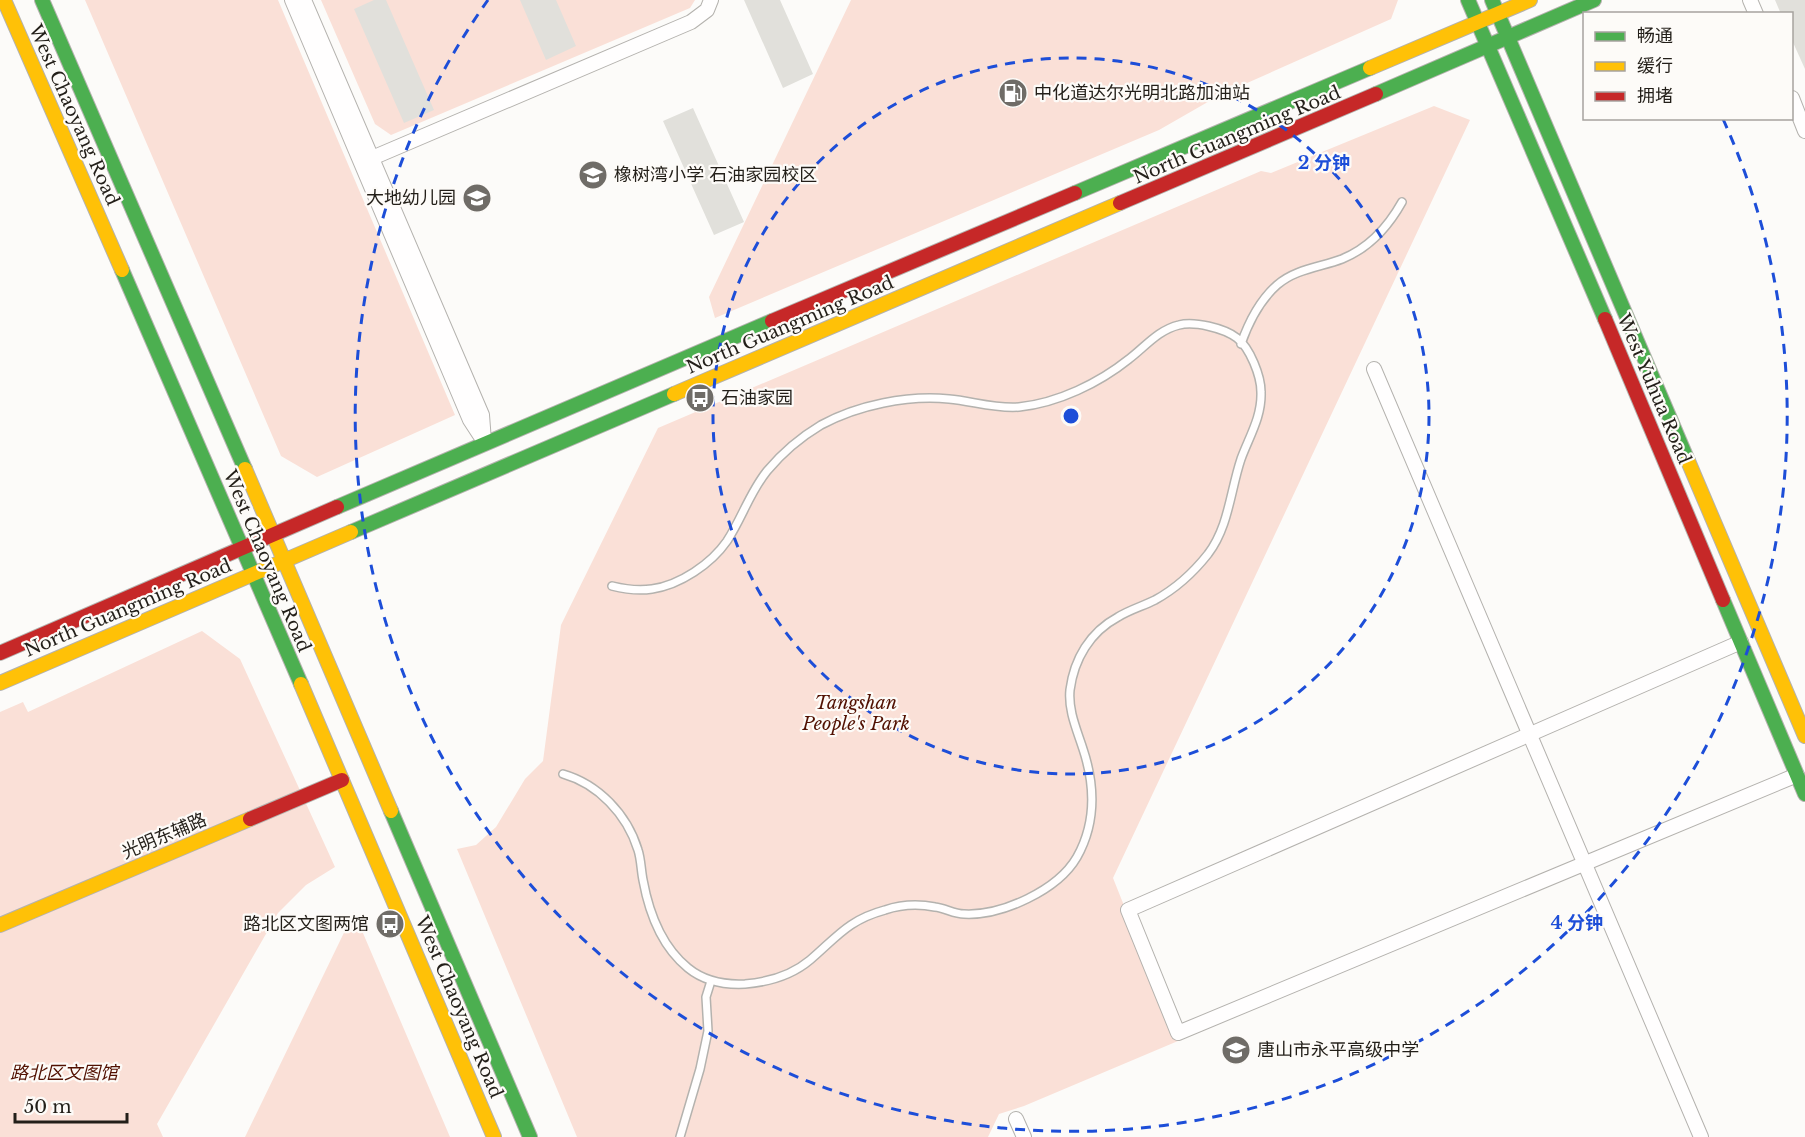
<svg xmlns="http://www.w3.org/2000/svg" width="1805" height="1137" font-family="'Libre Baskerville','Noto Sans SC',serif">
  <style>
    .green { fill: #fae0d7 }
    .building { fill: #e1e0db }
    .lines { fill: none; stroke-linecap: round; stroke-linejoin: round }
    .lane-casing { stroke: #b4b2ae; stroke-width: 10 }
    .street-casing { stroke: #b4b2ae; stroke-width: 16 }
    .fast-casing { stroke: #b4b2ae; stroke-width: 16 }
    .slow-casing { stroke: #b4b2ae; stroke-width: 16 }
    .jam-casing { stroke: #b4b2ae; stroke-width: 16 }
    .lane { stroke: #fffefe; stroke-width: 7 }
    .street { stroke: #fffefe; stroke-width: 14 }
    .fast { stroke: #4caf50; stroke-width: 14 }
    .slow { stroke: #ffc107; stroke-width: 14 }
    .jam { stroke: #c62828; stroke-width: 14 }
    .ring { fill: none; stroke: #1d4ed8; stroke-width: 3; stroke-dasharray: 10 8 }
    .labels { text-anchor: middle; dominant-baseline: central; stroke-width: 4.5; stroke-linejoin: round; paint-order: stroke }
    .poi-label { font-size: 18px; fill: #231f19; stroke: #fdfbf8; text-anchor: start }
    .street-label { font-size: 18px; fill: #231f19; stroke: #fdfbf8 }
    .park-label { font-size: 18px; font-style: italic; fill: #521102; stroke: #fdfbf8 }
    .centre { fill: #1d4ed8; stroke: #fdfbf8; stroke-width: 3 }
    .ring-label { font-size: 18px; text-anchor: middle; font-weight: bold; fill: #1d4ed8; stroke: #fdfbf8; stroke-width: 4.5; stroke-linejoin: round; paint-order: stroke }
  </style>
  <rect width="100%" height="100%" fill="#fcfbf9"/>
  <path class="green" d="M85,0H278L455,415L317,477L281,456Z
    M321,0H695L690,8L391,135L375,124Z
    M851,0H1398L1391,19L1220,95L1159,130L715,318L709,297Z
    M1434,106L1470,120L1113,878L1178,1041L1024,1106L999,1114L988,1137H577L457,849L476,845L496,827L525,779L543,761L561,625L658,428L1261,171L1271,173Z
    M202,631L240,659L335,867L306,885L278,913L157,1124L163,1137H0V712L23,702L28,712Z
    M354,912L450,1137H245Z"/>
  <path class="building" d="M374,0H386L434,110L404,123L354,9Z
    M520,0H556L576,46L546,60Z
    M744,0H780L813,74L783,88Z
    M1775,0H1805V69L1791,38V14H1781Z
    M693,108L744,222L714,235L663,121Z"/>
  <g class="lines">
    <g class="lane-casing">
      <path id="lane" d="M1241,344C1249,321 1259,301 1277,285C1295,269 1321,267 1342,259C1369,248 1388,227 1402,202
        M563,774C598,784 627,814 638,850C641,859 641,870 643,880C649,913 661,946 688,968C704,981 725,985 745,984C769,982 791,976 810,960C837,937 848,920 885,910C900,905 919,904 935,907C945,908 954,914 964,914C1002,916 1058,890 1077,857C1096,823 1095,785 1083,749C1077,730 1068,711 1070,690C1074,659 1090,632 1118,617C1129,610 1143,606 1155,600C1175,589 1193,573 1208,554C1229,526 1230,492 1241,459C1249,437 1262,417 1261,392C1261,376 1250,348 1237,338C1224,328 1194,321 1179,325C1158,330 1145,347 1129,359C1099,383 1058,403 1019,407C995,409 972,401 949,399C907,395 858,405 821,425C801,437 782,453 767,471C750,492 742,518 727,541C711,564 680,585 652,589C639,591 624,589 612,586
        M680,1137L700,1069L708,1031L706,997L711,981"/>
    </g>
    <g class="street-casing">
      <path id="street" d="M292,0L470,420L485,443
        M304,0L482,415L484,441
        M1750,0L1756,14
        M1792,98L1805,131
        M372,158L691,22L707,10L711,0
        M1374,369L1701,1137
        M1741,642L1128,910L1178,1033L1797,775
        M1016,1119L1024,1137"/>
    </g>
    <g class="fast-casing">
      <path id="fast" d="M42,0L245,469
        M1468,0L1605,319
        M1492,0L1688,461
        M1376,94L1594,0
        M1075,193L1370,68
        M122,270L301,684
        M337,507L772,321
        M351,532L674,394
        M1723,600L1805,794
        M391,811L530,1137"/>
    </g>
    <g class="slow-casing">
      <path id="slow" d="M4,0L122,270
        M1370,68L1530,0
        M674,394L1120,203
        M1688,461L1805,736
        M245,469L391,811
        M0,683L351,532
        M301,684L494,1137
        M0,925L250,819"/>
    </g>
    <g class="jam-casing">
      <path id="jam" d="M1120,203L1376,94
        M1605,319L1723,600
        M772,321L1075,193
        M0,653L337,507
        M250,819L342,780"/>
    </g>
    <use href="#lane" class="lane"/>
    <use href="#street" class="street"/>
    <use href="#fast" class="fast"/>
    <use href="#slow" class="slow"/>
    <use href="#jam" class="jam"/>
  </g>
  <g class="ring">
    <circle cx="1071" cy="416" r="358"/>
    <path d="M1723 119A716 716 0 1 1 488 0"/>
  </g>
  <defs>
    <g id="fuel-disc" transform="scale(1.5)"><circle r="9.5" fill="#6f6c67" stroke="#fdfbf8"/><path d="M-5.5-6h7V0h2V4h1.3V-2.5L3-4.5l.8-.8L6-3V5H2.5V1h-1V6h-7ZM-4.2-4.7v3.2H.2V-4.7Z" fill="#fff"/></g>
    <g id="school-disc" transform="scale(1.5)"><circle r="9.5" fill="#6f6c67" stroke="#fdfbf8"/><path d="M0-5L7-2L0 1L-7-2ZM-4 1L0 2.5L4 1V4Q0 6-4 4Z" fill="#fff"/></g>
    <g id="bus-disc" transform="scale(1.5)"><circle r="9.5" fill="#6f6c67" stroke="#fdfbf8"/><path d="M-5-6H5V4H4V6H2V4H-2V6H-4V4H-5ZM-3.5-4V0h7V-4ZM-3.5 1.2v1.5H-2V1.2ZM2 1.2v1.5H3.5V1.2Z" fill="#fff"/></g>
  </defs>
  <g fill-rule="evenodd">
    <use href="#fuel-disc" x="1013" y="93"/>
    <use href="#school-disc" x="593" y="175"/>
    <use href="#school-disc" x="477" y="198"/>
    <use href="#bus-disc" x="700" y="398"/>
    <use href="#bus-disc" x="390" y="924"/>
    <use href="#school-disc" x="1236" y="1050"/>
  </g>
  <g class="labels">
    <g class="poi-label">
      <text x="1034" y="93">中化道达尔光明北路加油站</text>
      <text x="614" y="175">橡树湾小学 石油家园校区</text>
      <text x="456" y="198" text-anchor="end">大地幼儿园</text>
      <text x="721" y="398">石油家园</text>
      <text x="369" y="924" text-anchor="end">路北区文图两馆</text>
      <text x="1257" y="1050">唐山市永平高级中学</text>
    </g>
    <g class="street-label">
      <text transform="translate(74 115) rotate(66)">West Chaoyang Road</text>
      <text transform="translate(1237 135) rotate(-23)">North Guangming Road</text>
      <text transform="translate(790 325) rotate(-23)">North Guangming Road</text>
      <text transform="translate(1654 389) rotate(67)">West Yuhua Road</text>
      <text transform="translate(267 561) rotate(67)">West Chaoyang Road</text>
      <text transform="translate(128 608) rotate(-23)">North Guangming Road</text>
      <text transform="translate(164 836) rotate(-23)">光明东辅路</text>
      <text transform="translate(459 1007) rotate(67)">West Chaoyang Road</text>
    </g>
    <g class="park-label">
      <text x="856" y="703">Tangshan<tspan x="856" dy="21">People's Park</tspan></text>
      <text x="64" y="1073">路北区文图馆</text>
    </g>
  </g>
  <circle cx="1071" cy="416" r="9" class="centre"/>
  <g class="ring-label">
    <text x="1324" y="169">2 分钟</text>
    <text x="1577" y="929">4 分钟</text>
  </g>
  <rect x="1583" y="12" width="210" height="108" fill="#fdfbf8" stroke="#a6a39f" stroke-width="1.5"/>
  <rect x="1595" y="32" width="30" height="9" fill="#4caf50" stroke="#a6a39f" stroke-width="1.5"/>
  <text x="1637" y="42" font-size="18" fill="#231f19">畅通</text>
  <rect x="1595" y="62" width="30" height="9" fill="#ffc107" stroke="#a6a39f" stroke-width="1.5"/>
  <text x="1637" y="72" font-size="18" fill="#231f19">缓行</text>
  <rect x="1595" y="92" width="30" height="9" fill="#c62828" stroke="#a6a39f" stroke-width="1.5"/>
  <text x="1637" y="102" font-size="18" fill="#231f19">拥堵</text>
  <path d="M15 1113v9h112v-9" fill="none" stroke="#231f19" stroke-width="3"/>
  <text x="24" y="1113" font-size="18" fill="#231f19" stroke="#fdfbf8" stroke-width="4.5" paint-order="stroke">50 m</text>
</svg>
